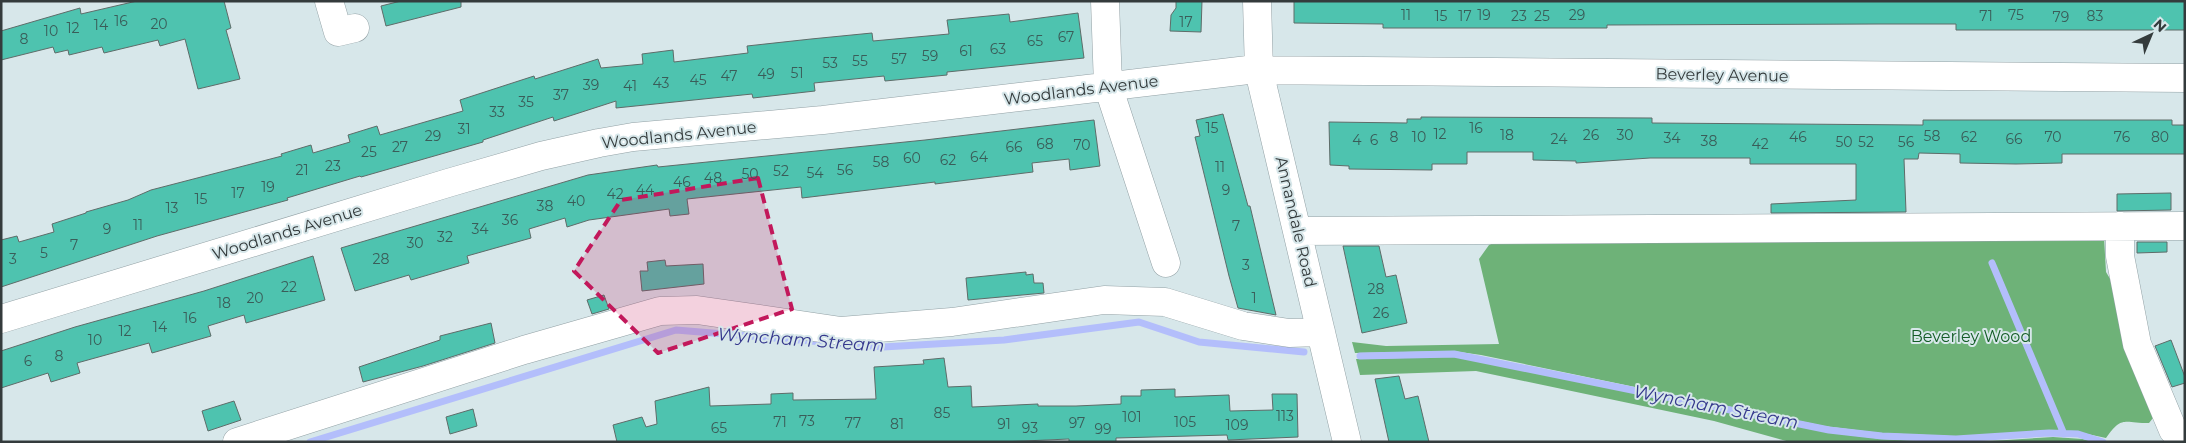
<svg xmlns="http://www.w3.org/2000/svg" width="2186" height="443" font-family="Montserrat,sans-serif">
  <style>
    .forest { fill: #6eb278 }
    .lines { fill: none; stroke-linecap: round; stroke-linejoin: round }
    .stream { stroke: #b3befb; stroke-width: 7 }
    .building { fill: #4ec3af; stroke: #5e6c69 }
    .minor-casing { stroke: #92a1a5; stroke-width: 29 }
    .minor { stroke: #fff; stroke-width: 28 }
    .marked { fill: #c2185b; fill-opacity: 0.2; stroke: #c2185b; stroke-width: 4; stroke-dasharray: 10 6; stroke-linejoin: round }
    .labels { text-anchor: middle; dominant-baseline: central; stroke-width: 4; stroke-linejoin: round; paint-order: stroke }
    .number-label { font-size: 14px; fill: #3a5d59 }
    .street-label { font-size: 16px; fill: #343b3c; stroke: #d7e7ea }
    .park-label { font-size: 16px; fill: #145d27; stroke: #d7e7ea }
    .water-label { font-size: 18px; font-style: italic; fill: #35388d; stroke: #d7e7ea }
  </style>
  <rect width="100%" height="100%" fill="#d7e7ea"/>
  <path class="forest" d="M1512,235L2104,237L2106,272L2119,294L2152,401L2153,418L2149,423C2124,423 2122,415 2106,438L2078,432L2052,431L1973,437L1880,433L1824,426L1481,355L1453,351L1355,353L1352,342L1386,346L1499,344L1479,259L1489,245Z
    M1453,357L1475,359L1832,433L1882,439L1938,442H1790L1714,421L1476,371L1360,375L1356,359Z
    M2053,437L2083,439L2095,442H1975Z"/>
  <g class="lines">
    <path class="stream" d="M1992,263L2064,434
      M1360,356L1454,354L1829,430L1882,436L1956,439L2049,433L2078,434L2103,442
      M310,442L676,330L883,347L1004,340L1139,322L1199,342L1304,352"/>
  </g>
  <path class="building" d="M137,1H224L231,28L226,30L240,79L198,89L185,39L160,46L158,40L104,53L102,47L69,55L68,50L55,53L53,47L1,60V31L80,8L81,14Z
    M401,1H461V7L386,26L381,6Z
    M1176,1H1202L1201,32L1170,31L1171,15L1176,8Z
    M1294,1H2185V30H1956V24H1879L1607,25V28H1383V24L1294,23Z
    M1078,13L1084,58L947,72V75L885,81L884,76L814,83L815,91L753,98L752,94L616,108V101L554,121L553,117L483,140V142L361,177L360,176L287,198L288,200L157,236L1,287V240L17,236L19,242L54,232L52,224L86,213V212L128,200L151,190L282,156L281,154L311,145L313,153L350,142L348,135L377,126L380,135L463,111L460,100L534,76L535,79L598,59L601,68L643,64L642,54L673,50L674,62L748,53L747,46L811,39L872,33L873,41L949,34L947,20L1009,14L1010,22Z
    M1223,114L1248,206H1250L1276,315L1238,308L1229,276L1195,137L1200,136L1196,120Z
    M1421,117L1652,118V123L1923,125V120H2172V125H2185V154H2062V163L2016,164L1960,163V154L1919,153L1918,159H1904L1906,212L1771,213V204L1856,200V164H1750V158H1650L1576,163V161L1533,160V152H1467V164H1432V170L1349,169V166L1330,165L1329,122L1407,123V119H1421Z
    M1094,120L1100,166L1070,170L1069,159L1032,163L1033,172L935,184V182L802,198L801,187L687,199L689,214L670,216L669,209L589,220L567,227L565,218L529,229L531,238L467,256L469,263L411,280L409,275L355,291L341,248L588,175L657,165L658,167L925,140Z
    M2171,193V210L2117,211V194Z
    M2137,242H2167V252L2137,253Z
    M1343,246H1379L1386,277L1396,275L1407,323L1362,333Z
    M313,256L325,300L246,323L244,315L208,326L211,336L152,353L149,343L77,363L80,373L51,382L48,373L1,388V351L75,327L204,291Z
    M665,260L666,266L703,264L704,284L642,291L640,271H648L647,262Z
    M1026,272V275L1033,274L1034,283H1043L1044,293L968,300L966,278Z
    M604,295L609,309L592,314L587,300Z
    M491,323L495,343L423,366L363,382L359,367L440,340V336Z
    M2171,340L2185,377V383L2172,387L2155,346Z
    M944,358L948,387L971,386L972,407L1038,404V406H1076L1121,404V396H1141V390L1175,389V397L1229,395L1230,411L1273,410L1272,394H1297L1298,437L1228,440L1227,435L1116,438V442H1069V439L1001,442H617L613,425L642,417L646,427L657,424L655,401L709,387L710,406L771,404V394L793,393V400L876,399L874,367L924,364L923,360Z
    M1399,376L1405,399L1418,396L1429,442H1389L1375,379Z
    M234,401L241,420L208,431L202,411Z
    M473,409L477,426L450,434L446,417Z"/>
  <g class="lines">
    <g class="minor-casing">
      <path id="minor" d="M329,1L338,32L355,28
        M1105,1L1108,86L1166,263
        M1257,1L1259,71L1347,442
        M2120,226V256L2137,344L2173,430L2184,442
        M1298,231L2185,226
        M1,319L448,183L541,156L599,143L633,137L823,120L1248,70L2185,78
        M237,442L524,350L660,311L697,310L841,331L952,322L1104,300L1165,302L1243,326L1289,333L1321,332"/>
    </g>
    <use href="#minor" class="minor"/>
  </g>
  <path class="marked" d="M758,178L792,309L658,353L574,271L621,200Z"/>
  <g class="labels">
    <g class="number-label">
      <text x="1406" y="15">11</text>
      <text x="1484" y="15">19</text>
      <text x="1577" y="15">29</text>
      <text x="2016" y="15">75</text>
      <text x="1441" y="16">15</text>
      <text x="1465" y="16">17</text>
      <text x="1519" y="16">23</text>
      <text x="1542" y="16">25</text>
      <text x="1986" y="16">71</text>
      <text x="2095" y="16">83</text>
      <text x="2061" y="17">79</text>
      <text x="121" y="21">16</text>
      <text x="1186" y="22">17</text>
      <text x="159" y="24">20</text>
      <text x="101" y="25">14</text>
      <text x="73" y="28">12</text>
      <text x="51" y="31">10</text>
      <text x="1066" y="37">67</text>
      <text x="24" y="39">8</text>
      <text x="1035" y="41">65</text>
      <text x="998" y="49">63</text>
      <text x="966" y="51">61</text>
      <text x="930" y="56">59</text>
      <text x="899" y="59">57</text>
      <text x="860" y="61">55</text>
      <text x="830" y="63">53</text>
      <text x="797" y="73">51</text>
      <text x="766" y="74">49</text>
      <text x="729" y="76">47</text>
      <text x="698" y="80">45</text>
      <text x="661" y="83">43</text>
      <text x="591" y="85">39</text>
      <text x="630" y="86">41</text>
      <text x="561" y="95">37</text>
      <text x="526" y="102">35</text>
      <text x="497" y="112">33</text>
      <text x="1212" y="128">15</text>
      <text x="1476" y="128">16</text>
      <text x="464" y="129">31</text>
      <text x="1440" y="134">12</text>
      <text x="1507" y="135">18</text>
      <text x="1591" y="135">26</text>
      <text x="1625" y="135">30</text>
      <text x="433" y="136">29</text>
      <text x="1932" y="136">58</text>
      <text x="1394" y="137">8</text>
      <text x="1419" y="137">10</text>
      <text x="1798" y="137">46</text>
      <text x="1969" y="137">62</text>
      <text x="2053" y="137">70</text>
      <text x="2122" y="137">76</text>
      <text x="2160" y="137">80</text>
      <text x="1672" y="138">34</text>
      <text x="1559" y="139">24</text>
      <text x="2014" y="139">66</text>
      <text x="1357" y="140">4</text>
      <text x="1374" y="140">6</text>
      <text x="1709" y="141">38</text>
      <text x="1844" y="142">50</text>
      <text x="1866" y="142">52</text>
      <text x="1906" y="142">56</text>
      <text x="1045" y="144">68</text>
      <text x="1760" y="144">42</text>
      <text x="1082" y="145">70</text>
      <text x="400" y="147">27</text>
      <text x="1014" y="147">66</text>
      <text x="369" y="152">25</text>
      <text x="979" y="157">64</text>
      <text x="912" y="158">60</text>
      <text x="948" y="160">62</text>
      <text x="881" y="162">58</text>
      <text x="333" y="166">23</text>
      <text x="1220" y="167">11</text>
      <text x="302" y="170">21</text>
      <text x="845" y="170">56</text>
      <text x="781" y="171">52</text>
      <text x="815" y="173">54</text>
      <text x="750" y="174">50</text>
      <text x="713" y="178">48</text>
      <text x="682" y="182">46</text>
      <text x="268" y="187">19</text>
      <text x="645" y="190">44</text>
      <text x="1226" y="190">9</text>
      <text x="238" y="193">17</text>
      <text x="615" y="194">42</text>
      <text x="201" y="199">15</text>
      <text x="576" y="201">40</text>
      <text x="545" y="206">38</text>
      <text x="172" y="208">13</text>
      <text x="510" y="220">36</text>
      <text x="138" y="225">11</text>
      <text x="1236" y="226">7</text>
      <text x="107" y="229">9</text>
      <text x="480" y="229">34</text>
      <text x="445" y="237">32</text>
      <text x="415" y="243">30</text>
      <text x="74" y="245">7</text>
      <text x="44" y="253">5</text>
      <text x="13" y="259">3</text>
      <text x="381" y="259">28</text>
      <text x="1246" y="265">3</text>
      <text x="289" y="287">22</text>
      <text x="1376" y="289">28</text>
      <text x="255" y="298">20</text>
      <text x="1254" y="298">1</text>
      <text x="224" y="303">18</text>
      <text x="1381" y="313">26</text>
      <text x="190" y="318">16</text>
      <text x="160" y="327">14</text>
      <text x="125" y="331">12</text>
      <text x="95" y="340">10</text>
      <text x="59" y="356">8</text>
      <text x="28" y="361">6</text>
      <text x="942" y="413">85</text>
      <text x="1285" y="416">113</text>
      <text x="1132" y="417">101</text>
      <text x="807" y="421">73</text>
      <text x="780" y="422">71</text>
      <text x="1185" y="422">105</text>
      <text x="853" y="423">77</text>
      <text x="1077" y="423">97</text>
      <text x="897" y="424">81</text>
      <text x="1004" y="424">91</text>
      <text x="1237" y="425">109</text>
      <text x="719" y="428">65</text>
      <text x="1030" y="428">93</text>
      <text x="1103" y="429">99</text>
    </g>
    <g class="street-label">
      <text transform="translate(1722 75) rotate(1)">Beverley Avenue</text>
      <text transform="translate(1081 90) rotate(-7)">Woodlands Avenue</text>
      <text transform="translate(679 135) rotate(-6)">Woodlands Avenue</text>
      <text transform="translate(1296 222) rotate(77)">Annandale Road</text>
      <text transform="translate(287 232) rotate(-17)">Woodlands Avenue</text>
    </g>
    <g class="park-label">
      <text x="1971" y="336">Beverley Wood</text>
    </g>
    <g class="water-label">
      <text transform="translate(801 340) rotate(4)">Wyncham Stream</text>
      <text transform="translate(1716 407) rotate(11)">Wyncham Stream</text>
    </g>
  </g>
  <rect width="2186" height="443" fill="none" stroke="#343b3c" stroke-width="5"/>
  <g transform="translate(2151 35) rotate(44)" stroke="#d7e7ea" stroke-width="4" paint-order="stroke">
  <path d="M0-4L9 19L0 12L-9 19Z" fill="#343b3c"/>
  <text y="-8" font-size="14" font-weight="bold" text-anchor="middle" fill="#343b3c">N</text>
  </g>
</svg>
